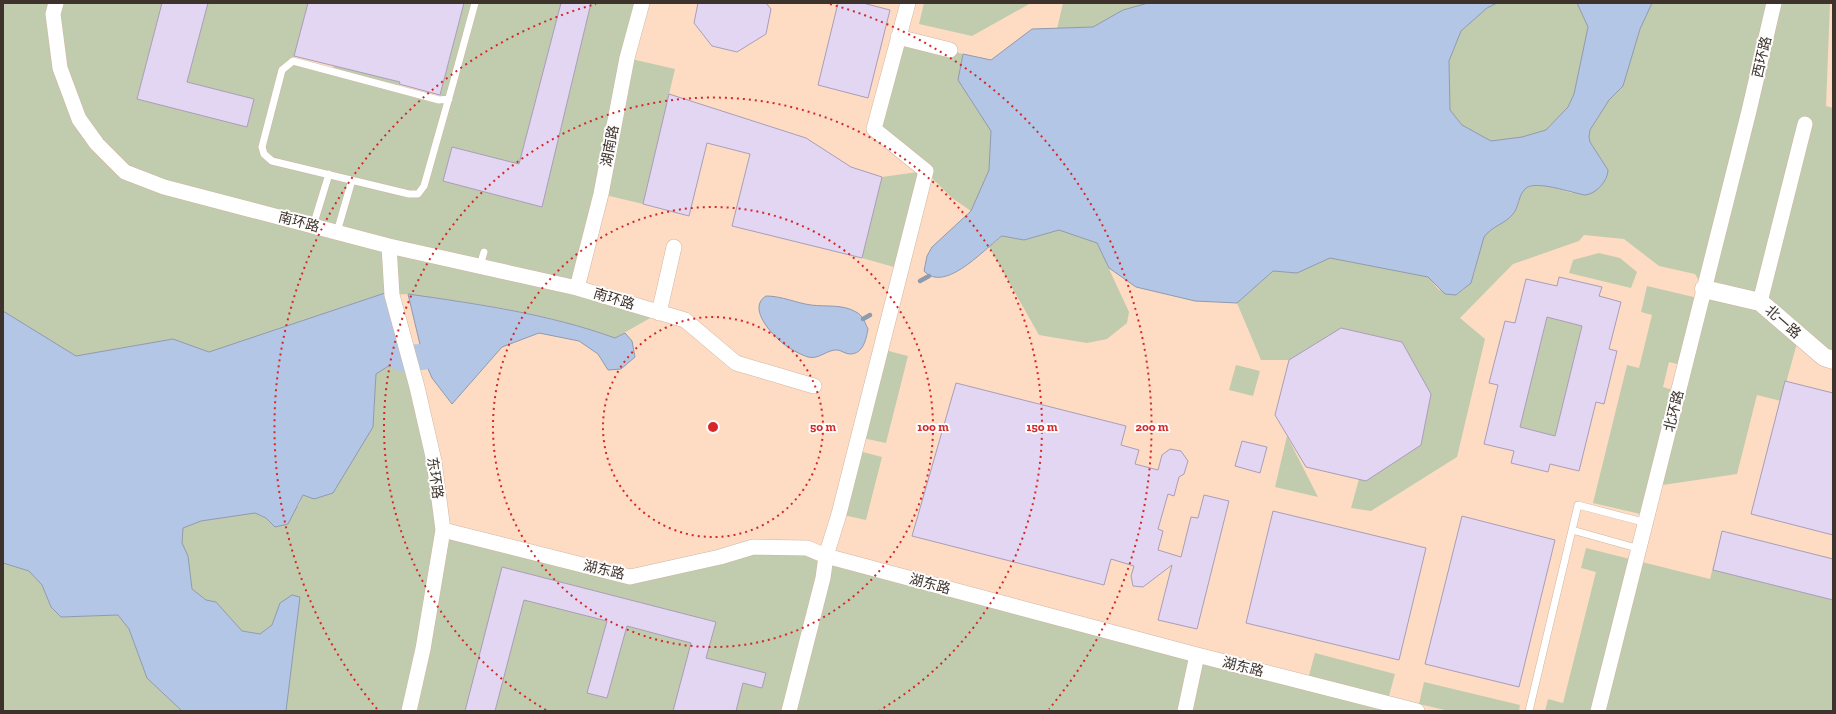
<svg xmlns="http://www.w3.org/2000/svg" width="1836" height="714" font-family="'Zilla Slab','Noto Sans SC',serif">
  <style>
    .built { fill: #fedcc3 }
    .green { fill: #c0ccad; fill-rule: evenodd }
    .water { fill: #b3c6e5; stroke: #909aae }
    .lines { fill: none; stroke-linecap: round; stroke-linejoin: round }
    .stream { stroke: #909aae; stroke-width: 4.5 }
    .river { stroke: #b3c6e5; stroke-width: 26 }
    .building { fill: #e2d6f2; stroke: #a99db8; fill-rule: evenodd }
    .service-casing { stroke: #cfb5a2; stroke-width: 8 }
    .minor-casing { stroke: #cfb5a2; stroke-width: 16 }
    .tertiary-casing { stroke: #cfb5a2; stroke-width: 19 }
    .service { stroke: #fff; stroke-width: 7 }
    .minor { stroke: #fff; stroke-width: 15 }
    .tertiary { stroke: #fff; stroke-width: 18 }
    .ring { fill: none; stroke: #d62828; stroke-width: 2; stroke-dasharray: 2 4 }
    .labels { text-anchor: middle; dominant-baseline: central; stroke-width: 4; stroke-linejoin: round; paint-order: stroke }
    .street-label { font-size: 14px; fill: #3e332c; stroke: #fdfdfd }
    .centre { fill: #d62828; stroke: #fdfdfd; stroke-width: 2 }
    .ring-label { font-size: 12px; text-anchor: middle; font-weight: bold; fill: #d62828; stroke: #fdfdfd; stroke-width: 4; stroke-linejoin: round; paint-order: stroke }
  </style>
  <rect width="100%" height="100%" fill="#fdede1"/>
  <path class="built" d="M3,3H1833V711H3Z"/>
  <path class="green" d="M3,3H162L137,99L247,127L254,99L187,82L208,3H308L293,61L332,71L334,65L399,82L398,89L439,100L464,3H561L519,164L444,181L542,207L591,3H642L627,58L675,69L643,204L601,194L577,288L659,313L615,338C549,313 478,304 408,294L392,295L209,352L173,339L76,356L3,311Z
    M924,3H1031L972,36L919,24Z
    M1063,3H1148L1123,10L1093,27L1057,29Z
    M1497,3H1577L1588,27L1574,94L1568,107L1546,130L1517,139L1491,141L1462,125L1450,110L1449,61L1461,31L1487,8Z
    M1652,3H1830L1826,106L1833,108V360L1799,336L1781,401L1757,395L1737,474L1656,486L1649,516L1593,503L1627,365L1639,368L1652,315L1641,312L1647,286L1702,299L1704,289L1695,274L1659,266L1624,239L1584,235L1579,241L1513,264L1460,318L1485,339L1457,457L1371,511L1351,508L1359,479L1421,445L1431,394L1402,342L1341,328L1289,360H1261L1237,303L1273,271L1297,273L1330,258L1428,277L1439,290L1456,295C1484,278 1471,260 1484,236C1491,226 1504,222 1513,214C1518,209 1518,200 1521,194C1530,177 1558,189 1572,193L1608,170L1590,142L1589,137L1590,130L1609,100L1623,86L1640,29ZM1669,362L1685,366L1679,392L1663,387Z
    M898,37L963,54L958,80L991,131L989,170L971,211L952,198L926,172L901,269L862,258L882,177L925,171L874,129Z
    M1059,230L1097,243L1129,312L1127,323L1107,339L1087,343L1039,335L989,247L1002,236L1024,240Z
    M1599,253L1620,258L1637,272L1631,288L1569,273L1573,260Z
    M1547,317L1582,326L1555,436L1520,427Z
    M881,349L908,356L886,443L858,437Z
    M401,358L417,387L443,530L630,577L720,557L807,548L1307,683L1315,653L1395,674L1387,703L1420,711H286L300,597L280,603L272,625L260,634L242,631L216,602L206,600L192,589L188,556L182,543L183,528L201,521L255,513L266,518L275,527L299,505L303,495L373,427L376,374Z
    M1236,365L1260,371L1253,396L1229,390Z
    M1287,436L1318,497L1275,487Z
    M855,450L882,457L866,520L839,514Z
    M1586,548L1710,579L1714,563L1833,594V711H1545L1548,699L1563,703L1596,572L1581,568Z
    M3,563L29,571L42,585L51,607L61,617L118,615L129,629L147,678L182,711H3Z
    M1424,682L1520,705L1519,711H1449L1419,704Z"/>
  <path class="water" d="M1148,3H1497L1487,8L1461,31L1449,61L1450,110L1462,125L1491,141L1522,137L1546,130L1568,107L1574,94L1588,27L1577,3H1652L1640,29L1623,86L1609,100L1590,130L1589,137L1590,142L1608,170C1608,181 1596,194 1585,195C1572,193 1534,179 1525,189C1518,196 1519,207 1513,214C1505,224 1492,226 1484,237L1471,283L1456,295L1445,294L1428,277L1330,258L1297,273L1273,271L1237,303L1195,301L1136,287L1109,268L1097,243L1059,230L1024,240L1002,236C985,248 945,294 924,271L927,256L932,247L971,211L989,170L991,131L958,80L963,54L991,60L1032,29L1093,27L1123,10Z
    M385,293L401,358L376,374L373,427L333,493L314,499L303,495L288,524L275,527L266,518L255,513L201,521L183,528L182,543L188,556L192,589L206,600L216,602L242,631L260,634L272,625L280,603L292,595L300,597L286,711H182L147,678L129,629L118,615L61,617L51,607L42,585L29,571L3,563V311L76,356L173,339L209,352Z
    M408,294C478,304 549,314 615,338L625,333L632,341L635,357L621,369L608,370L598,354L579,341L539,333L502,347L452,404L432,378L423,357Z
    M766,296C782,296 796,303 811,305C826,307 843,304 856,312C863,315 865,323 868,329C866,340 863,354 850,354C846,354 842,351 838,350C827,349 819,360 808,357C799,354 786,347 779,340C769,331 748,307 766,296Z"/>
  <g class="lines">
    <path class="stream" d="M920,281L929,276
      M863,319L870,315"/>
    <path class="river" d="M401,358L423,357"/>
  </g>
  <path class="building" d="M162,3H208L187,82L254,99L247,127L137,99Z
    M308,3H464L440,95L399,84L400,82L294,56Z
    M561,3H591L542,207L443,181L452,147L519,164Z
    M698,3H766L771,9L766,34L737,52L712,46L694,23Z
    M838,3H863L890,10L868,98L818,85Z
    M669,94L806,138L851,167L882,177L862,258L732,226L750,154L707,143L689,216L643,204Z
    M1559,277L1602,287L1599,296L1621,302L1609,349L1617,351L1604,404L1596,402L1579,471L1550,464L1548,472L1511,463L1514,451L1484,444L1498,385L1489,383L1505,321L1515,323L1526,279L1557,286ZM1547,317L1582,326L1555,436L1520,427Z
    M1341,328L1402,342L1431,394L1421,445L1366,481L1306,467L1275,415L1289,360Z
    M1785,381L1833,393V535L1751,514Z
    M956,383L1126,426L1121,445L1139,450L1135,464L1158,470L1162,455L1170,449L1181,451L1188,461L1184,474L1179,477L1174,496L1168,494L1158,529L1163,531L1158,550L1181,557L1191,517L1198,518L1204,495L1229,501L1197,629L1158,620L1172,565L1143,587L1133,586L1131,576L1134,566L1111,559L1104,585L912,536Z
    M1242,441L1267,447L1260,473L1235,466Z
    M1273,511L1426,548L1399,660L1246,623Z
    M1462,516L1555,540L1519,687L1425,664Z
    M1722,531L1833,559V600L1713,570Z
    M502,567L716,622L706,658L766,673L762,688L743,683L736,711H673L691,643L627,626L607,698L587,693L607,621L524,600L495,711H465Z"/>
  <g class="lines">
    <g class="service-casing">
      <path id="service" d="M449,99L439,100L293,61L282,70L262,147L264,154L272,161L409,194H418L424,186L426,179C443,120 459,62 475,3
        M313,226L329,174
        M337,232L352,180
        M480,266L484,252
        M1572,530L1640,549
        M1529,711L1578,505L1647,523"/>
    </g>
    <g class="minor-casing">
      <path id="minor" d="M56,3L53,14L60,68L79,119L97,144L125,172L164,187L389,246L577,288L685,320L736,363L814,386
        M898,37L950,50
        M389,246L392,295L417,387L434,461L443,530L423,649L409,711
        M577,288L601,194L627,58L642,3
        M1760,302L1805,124
        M659,313L674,247
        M443,530L630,577L720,557L753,547L807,548L826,556L1197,655L1417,711
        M789,711L823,578L826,556L839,514L926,171L874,129L908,3
        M1185,711L1197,655
        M1598,711L1749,111L1774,3"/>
    </g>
    <g class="tertiary-casing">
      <path id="tertiary" d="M1704,289L1760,302L1824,357L1833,360"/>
    </g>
    <use href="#service" class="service"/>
    <use href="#minor" class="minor"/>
    <use href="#tertiary" class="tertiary"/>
  </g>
  <g class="ring">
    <circle cx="713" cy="427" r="110"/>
    <circle cx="713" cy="427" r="220"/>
    <path d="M546 710A329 329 0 1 1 880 710"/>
    <path d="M377 709A439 439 0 0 1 596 4M830 4A439 439 0 0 1 1049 709"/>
  </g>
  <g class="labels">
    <g class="street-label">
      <text transform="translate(1762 57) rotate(-77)">西环路</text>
      <text transform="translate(610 146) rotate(-79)">湖南路</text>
      <text transform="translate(299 222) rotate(15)">南环路</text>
      <text transform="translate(614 299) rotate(17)">南环路</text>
      <text transform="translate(1783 322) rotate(41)">北一路</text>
      <text transform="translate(1674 411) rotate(-76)">北环路</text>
      <text transform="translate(435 478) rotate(82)">东环路</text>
      <text transform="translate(604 570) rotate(13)">湖东路</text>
      <text transform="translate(930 584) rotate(15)">湖东路</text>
      <text transform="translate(1243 667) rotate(14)">湖东路</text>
    </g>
  </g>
  <circle cx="713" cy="427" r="6" class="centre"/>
  <g class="ring-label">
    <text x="823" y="431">50 m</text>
    <text x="933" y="431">100 m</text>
    <text x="1042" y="431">150 m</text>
    <text x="1152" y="431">200 m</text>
  </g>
  <rect width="1836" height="714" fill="none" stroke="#3e332c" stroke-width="8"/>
</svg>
